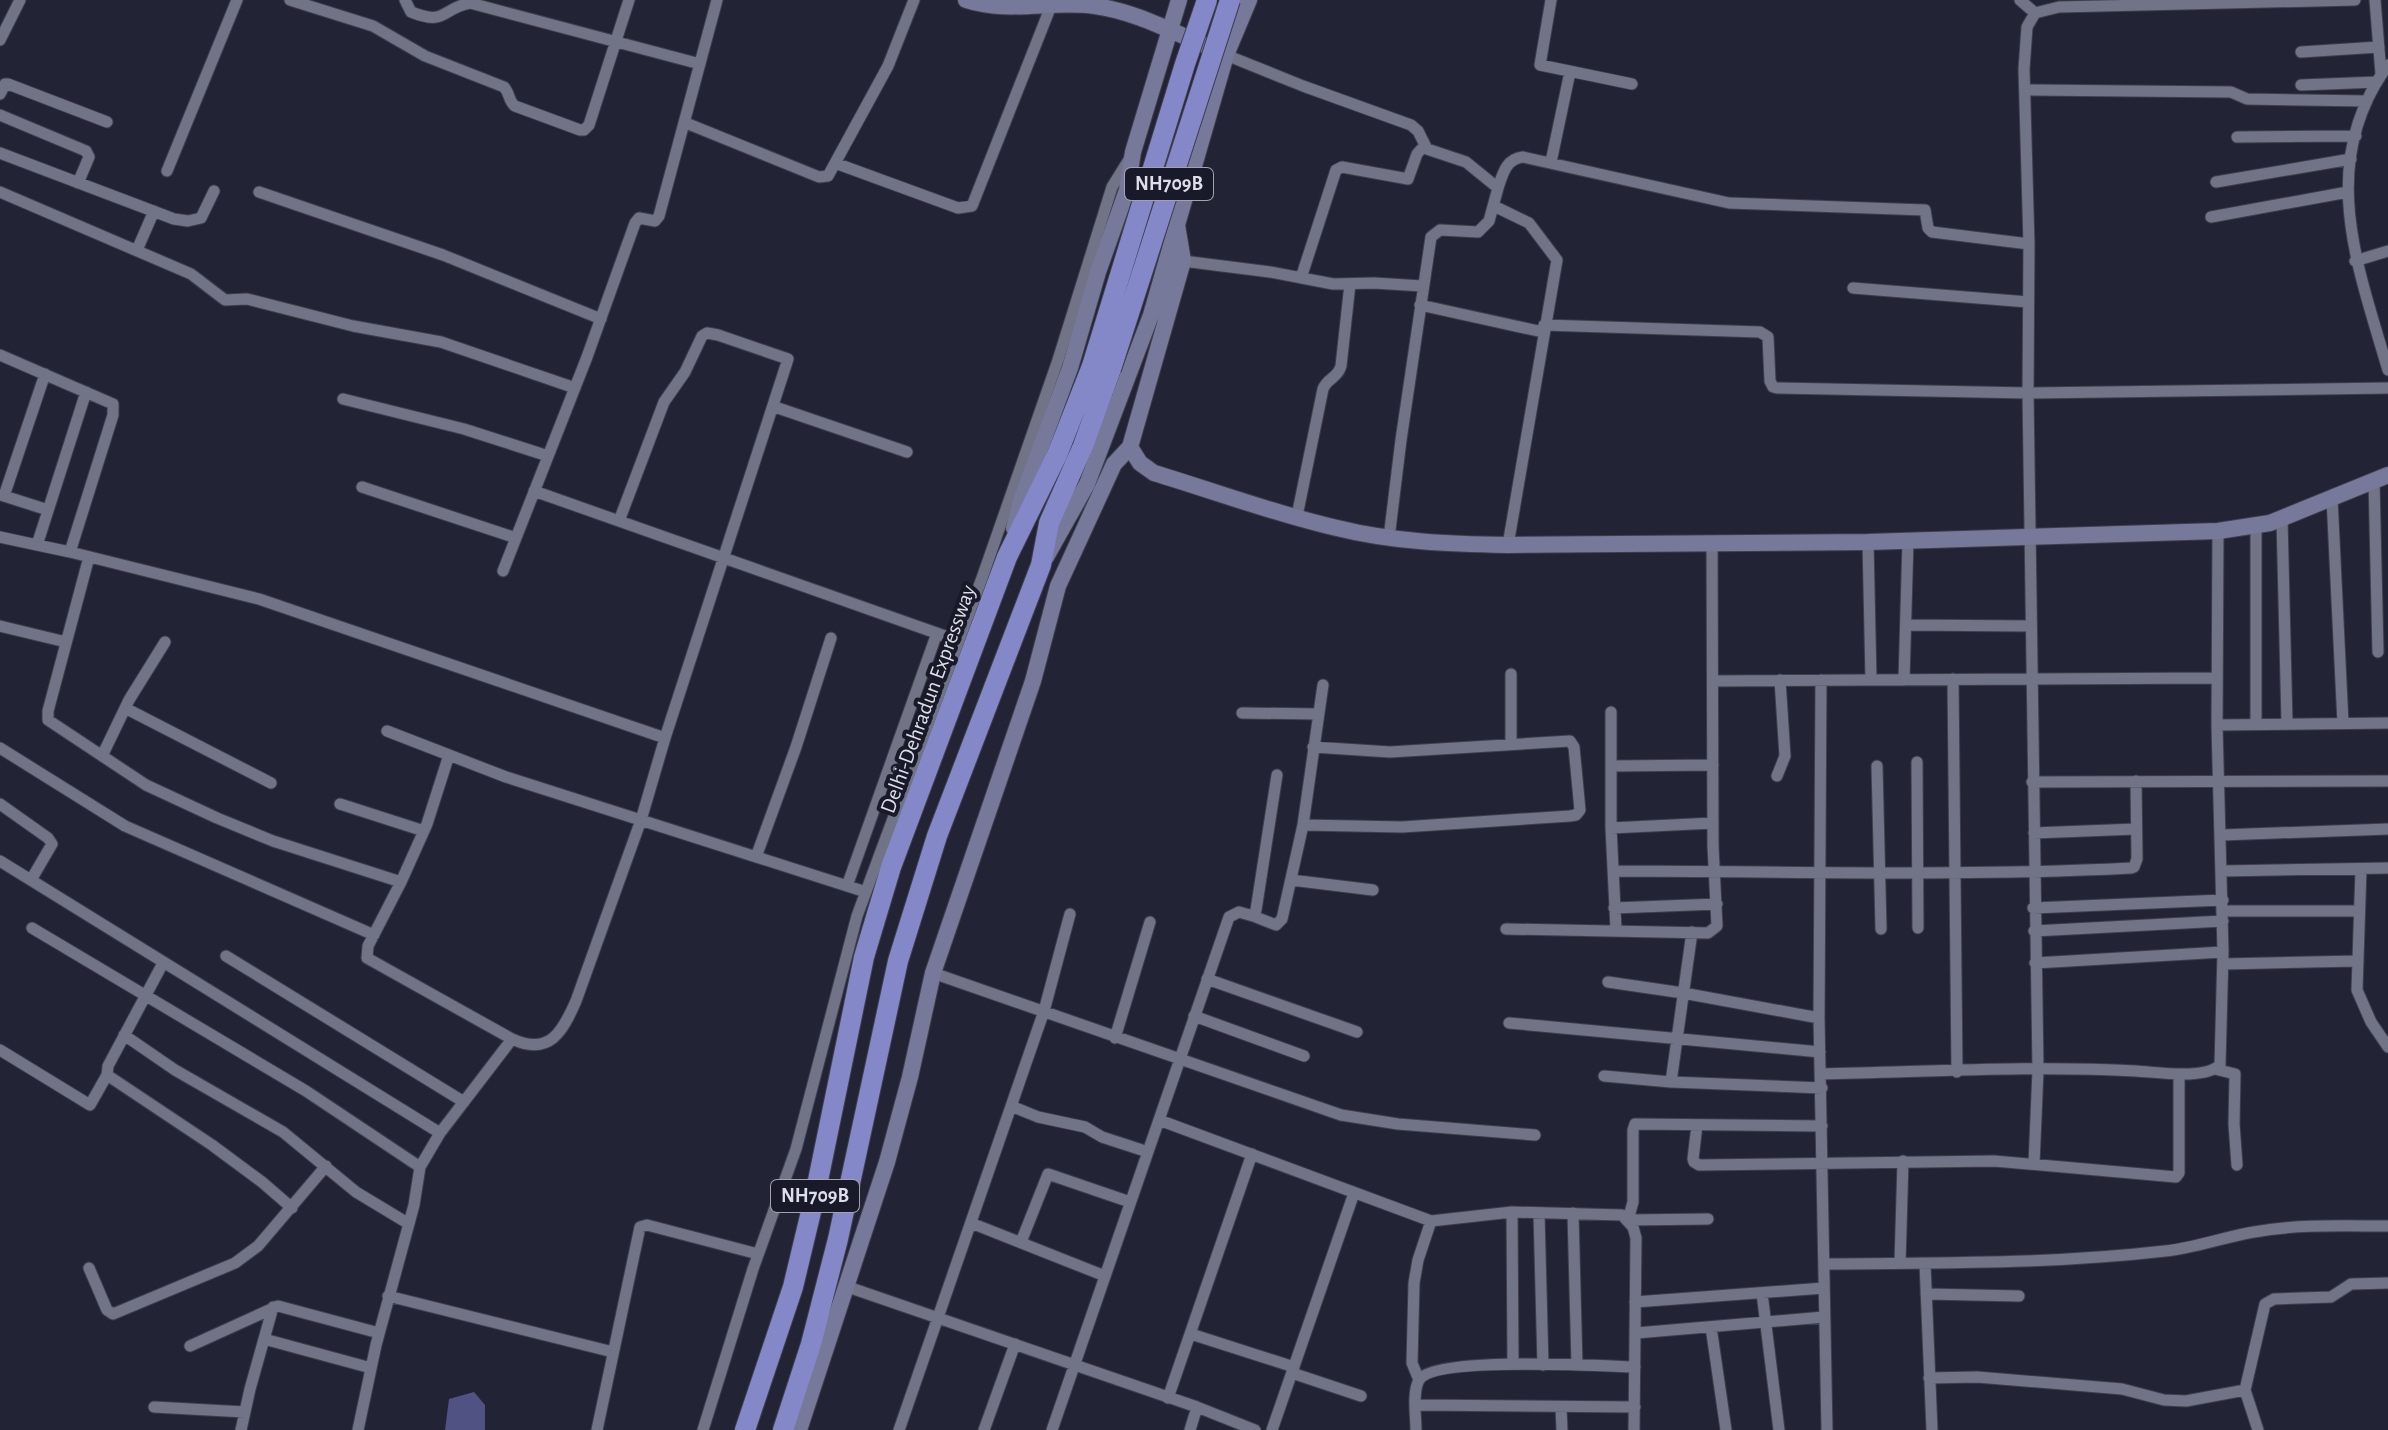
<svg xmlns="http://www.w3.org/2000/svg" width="2388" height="1430" font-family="'Alegreya Sans',sans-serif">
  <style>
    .water { fill: #515284 }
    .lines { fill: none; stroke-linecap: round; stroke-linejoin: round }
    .street-casing { stroke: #3e3e4c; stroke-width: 13 }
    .secondary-casing { stroke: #3e3e4c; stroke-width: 18 }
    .highway-casing { stroke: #3e3e4c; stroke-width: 22 }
    .street { stroke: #717386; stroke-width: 11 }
    .secondary { stroke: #77799a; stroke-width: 16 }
    .highway { stroke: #8487c8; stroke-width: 20 }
    .highway-bridge-casing { stroke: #3e3e4c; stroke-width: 22; stroke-linecap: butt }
    .highway-bridge { stroke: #8487c8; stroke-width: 20 }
    .labels { text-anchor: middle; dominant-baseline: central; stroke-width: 8; stroke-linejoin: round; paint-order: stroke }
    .shield { fill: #191a29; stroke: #a2a3af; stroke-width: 2 }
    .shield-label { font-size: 20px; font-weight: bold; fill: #dddee9 }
    .street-label { font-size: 22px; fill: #dddee9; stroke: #191a29 }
  </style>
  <rect width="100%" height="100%" fill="#222334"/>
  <path class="water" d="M474,1392L485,1405V1430H445L449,1399Z"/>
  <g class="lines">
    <g class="street-casing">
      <path id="street" d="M290,0L373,26L425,56L504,87C510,93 508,101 515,106L580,130H584L589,125L629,0
        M405,0L411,12C447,26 440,9 470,3L700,64
        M1551,0L1540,65L1632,84
        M2020,0L2035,13
        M2375,0L2381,74
        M0,40L20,0
        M2301,52L2379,47
        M1226,55L1303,86L1411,125L1418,131L1427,149L1466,162L1498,188C1503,173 1506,159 1523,157L1729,203L1925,210L1928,228L1932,232L2029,244
        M2388,65C2316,163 2358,267 2388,370
        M2301,85L2377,82
        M2025,90L2231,92L2247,99L2367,101
        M0,94L5,84H8L107,122
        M0,115L86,151L89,157L78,183
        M686,123L819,177L828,176L888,66L914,0
        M2237,137L2356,136
        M0,153L174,219L188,221L201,218L214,191
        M1551,162L1570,72
        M835,163L958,208L972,206L1051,6
        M167,171L237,0
        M2216,182L2351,159
        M0,192L191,274L225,300L247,299L353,326L441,342L575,388
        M259,192L443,255L601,319
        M1494,206L1529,223L1557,260L1508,545
        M2211,217L2348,192
        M137,250L154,211
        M1183,261L1270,272L1333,284L1374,283L1422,286
        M2355,261L2388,251
        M1301,278L1336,170L1342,167L1408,179L1417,154L1424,146
        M1853,288L2028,302
        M1420,305L1543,332
        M1544,325L1760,332L1768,337L1770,381L1773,387L1777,388L2028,393L2388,388
        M0,355L113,404V415L70,552L259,599L665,738
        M343,399L464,429L548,456
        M775,407L907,452
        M2374,481L2378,652
        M362,487L516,538
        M534,491L959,641
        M1,495L48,510
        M4,496L45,374
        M2332,498L2343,723
        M1297,516L1323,389C1327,378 1338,378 1341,366L1350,284
        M2282,519L2287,723
        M0,537L37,545
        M1389,538L1401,440L1431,237L1440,230L1478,232L1489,221L1498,188
        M1868,542L1871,680
        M70,552L37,545L86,392
        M89,557L48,711V720L146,785L217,818L273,841L401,882L427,824L449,755L506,777L866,892
        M503,571L587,357L635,223L639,218L655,221L659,216L717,0
        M1906,625L2030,626
        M0,626L66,642
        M1511,674V744
        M1953,679L1957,1072
        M1821,680L1819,1018L1827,1430
        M1904,680L1908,540
        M1714,681L2217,678
        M125,708L271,783
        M1611,712V828L1616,929
        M1242,713L1318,714
        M2256,724V526
        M2217,725L2388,723
        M387,731L449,755
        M0,748L125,826L374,935
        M102,756L129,700L165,642
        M1917,762L1918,928
        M1611,766L1713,765
        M1877,766L1881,929
        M1777,776L1785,756L1780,680
        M2032,782L2388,781
        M0,804L48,838L52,844L31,880
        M340,804L424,831
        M1303,825L1402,827L1570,816L1576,815L1580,810L1574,747L1570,741L1390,752L1313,747
        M1611,828L1713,823
        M2034,833L2136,829
        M2222,835L2388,829
        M756,857L796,747L831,638
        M0,861L440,1133L420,1167L414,1205L376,1345L358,1430
        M2361,869L2357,990L2371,1022L2388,1047
        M1613,871C1786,871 1958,877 2131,868L2134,867L2137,859L2136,781
        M2222,871L2388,868
        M1291,880L1373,890
        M401,882L368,946L367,958L512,1039C549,1056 562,1033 576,1001L641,820L665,738L788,359L718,335L707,333L702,336L685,372L664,402L619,521
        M847,886L937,633
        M1614,908L1717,904
        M2033,908L2223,900
        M2223,911H2359
        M1253,916L1276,925L1282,919L1303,825L1323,685
        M32,928L306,1091L420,1167
        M1506,929L1708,933L1717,926L1713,846L1712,542
        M2034,931L2223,921
        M1692,932L1671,1082L1822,1088
        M226,956L464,1102
        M163,963L108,1066L107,1075L212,1145L262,1182L292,1208
        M2035,963L2223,952
        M2223,964L2357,961
        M933,973L1341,1115L1398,1124L1535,1135
        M1207,979L1357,1032
        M1608,982L1683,993L1819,1018
        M1194,1016L1304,1056
        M1509,1023L1820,1052
        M124,1035L175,1070L283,1132L356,1192L409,1224
        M1115,1038L1150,922
        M0,1050L90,1105L107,1075
        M2215,1069L2235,1074L2234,1124L2237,1165
        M1821,1074C1926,1072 2031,1065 2136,1071C2157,1072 2204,1080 2220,1065L2223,952L2217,725L2218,531
        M1604,1076L1671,1082
        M1011,1106L1038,1117L1085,1127L1102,1137L1148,1152
        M1159,1120L1431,1221L1512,1212L1622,1215L1633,1227L1636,1238L1634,1430
        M1697,1125L1693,1159L1694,1162L1699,1165L1994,1161L2176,1177L2179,1173V1074
        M440,1133L512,1039
        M2034,1164L2038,1070L2028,393L2029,244L2024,69L2027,27L2035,13L2059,7L2355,0
        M1512,1212L1513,1364
        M1573,1213L1577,1365
        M1539,1214L1543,1365
        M1708,1219L1628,1220L1633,1202V1130L1635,1124L1822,1126
        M971,1223L1105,1276
        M1021,1242L1048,1174L1130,1202
        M1900,1263L1903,1161
        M1824,1264C1938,1263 2051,1264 2165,1251C2195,1248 2224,1237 2254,1232C2298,1224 2344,1226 2388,1226
        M1925,1264L1932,1430
        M89,1268L107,1310L113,1314L235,1263L258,1246L326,1166
        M848,1287L1197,1407L1255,1430
        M1762,1293L1779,1430
        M1926,1294L2019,1296
        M388,1296L613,1352
        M1635,1302L1824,1288
        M1711,1327L1726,1430
        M1636,1333L1824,1317
        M1191,1334L1294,1367
        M264,1339L371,1368
        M190,1346L278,1306L379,1333
        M1292,1373L1361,1396
        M1929,1378L1977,1377L2122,1389L2164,1400L2186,1401L2245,1390
        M1419,1380L1412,1363L1414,1283L1418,1260L1431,1221
        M1168,1398L1252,1154
        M1417,1405L1635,1407
        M154,1407L245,1412
        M1561,1408L1562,1430
        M241,1430L250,1389L273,1307
        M597,1430L640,1227L647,1225L758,1254
        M703,1430L753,1269L796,1149L857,916L982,578L1058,360L1112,187L1130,158
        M899,1430L1044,1011L1070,914
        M984,1430L1015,1344
        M1052,1430L1229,917L1239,912L1253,916L1256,910L1277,775
        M1190,1430L1197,1407
        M1272,1430L1354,1193
        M1416,1430C1416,1417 1412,1392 1419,1380C1434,1356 1603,1366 1635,1367
        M2258,1430L2245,1390L2265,1304L2274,1299L2331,1297L2351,1284L2388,1283"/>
    </g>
    <g class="secondary-casing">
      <path id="secondary" d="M966,0C1009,14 1051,0 1095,6C1133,11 1169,30 1204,45
        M1177,225L1183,261L1130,447L1140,463L1154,473C1214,491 1275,514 1337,528C1393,542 1451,544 1508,545L1868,542L2218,531L2270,523L2388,475
        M1014,528L1022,498L1070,368L1098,272L1127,190L1133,152L1179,0
        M1046,557L1087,484L1151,315L1226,55L1249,0
        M799,1430L887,1162L910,1077L933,973L1033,681L1058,586L1114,464L1130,447"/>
    </g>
    <g class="highway-casing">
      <path id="highway" d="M745,1430L793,1287L815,1195L864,957L891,867L1007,557L1057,455L1092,366
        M783,1430L811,1344L838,1239L898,961L937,836L1041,565L1049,523L1083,446L1111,369"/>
    </g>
    <use href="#street" class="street"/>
    <use href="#secondary" class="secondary"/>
    <use href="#highway" class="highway"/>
    <g class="highway-bridge-casing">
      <path id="highway-bridge" d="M1092,366L1185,64L1207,0
        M1111,369L1230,0"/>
    </g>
    <use href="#highway-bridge" class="highway-bridge"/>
  </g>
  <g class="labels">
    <g class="shield">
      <rect x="1125" y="168" width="88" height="32" rx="6"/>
      <rect x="771" y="1180" width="88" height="32" rx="6"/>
    </g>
    <g class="shield-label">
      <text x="1169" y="184">NH709B</text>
      <text x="815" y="1196">NH709B</text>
    </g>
    <g class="street-label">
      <text transform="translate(928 699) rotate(-70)">Delhi-Dehradun Expressway</text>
    </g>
  </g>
</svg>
